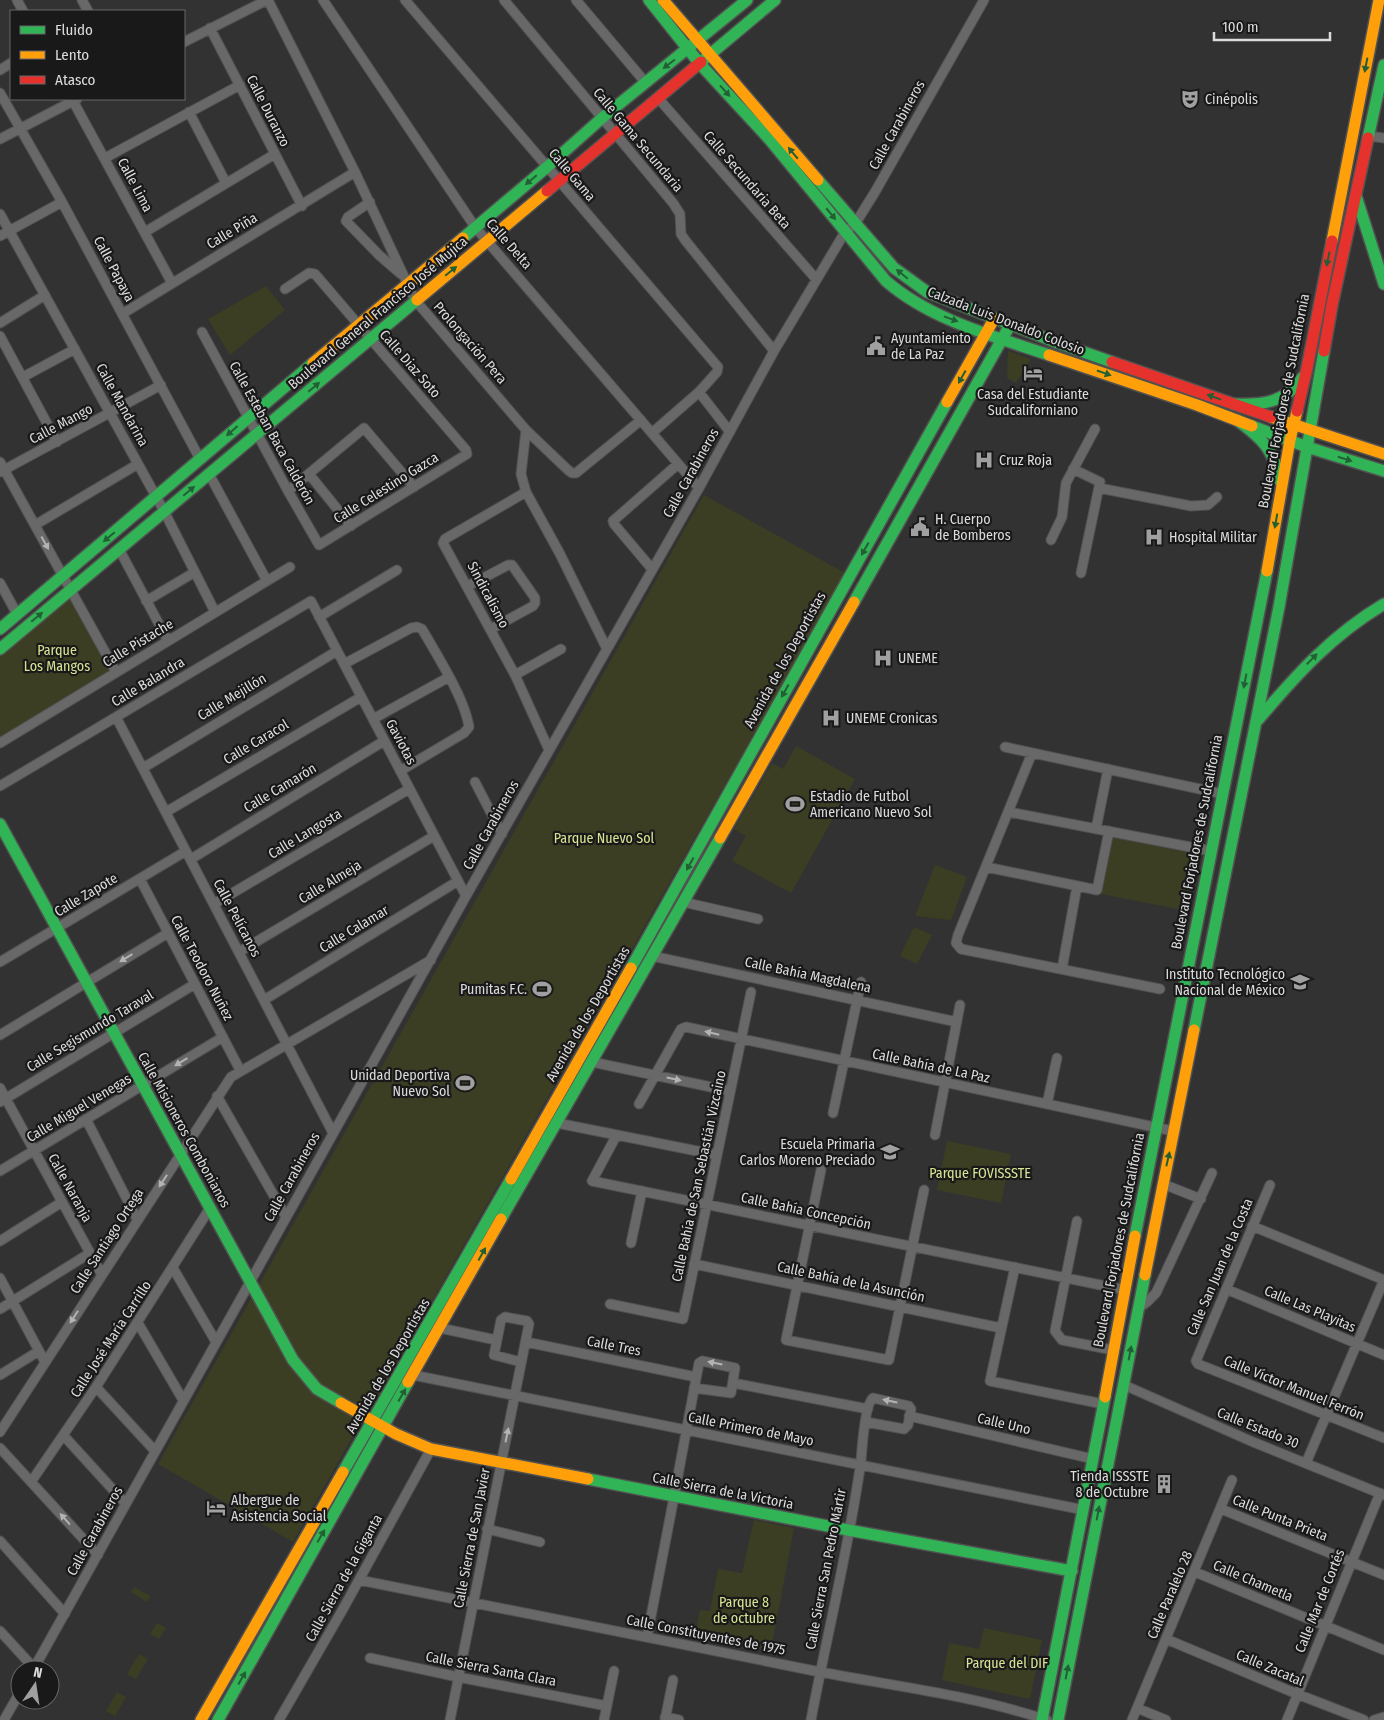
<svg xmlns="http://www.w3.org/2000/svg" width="1384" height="1720" font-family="'Fira Sans Condensed',sans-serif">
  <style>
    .green { fill: #3b3e23 }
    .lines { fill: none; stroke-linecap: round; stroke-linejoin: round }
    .street-casing { stroke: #515151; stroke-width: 11 }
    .fast-casing { stroke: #515151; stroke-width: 14 }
    .slow-casing { stroke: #515151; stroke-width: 14 }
    .jam-casing { stroke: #515151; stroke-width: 14 }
    .street { stroke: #686868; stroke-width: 9 }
    .fast { stroke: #30b455; stroke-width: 11 }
    .slow { stroke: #ff9f0a; stroke-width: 11 }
    .jam { stroke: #e5322d; stroke-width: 11 }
    .oneway { fill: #235f35 }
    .oneway2 { fill: #b3b3b4 }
    .labels { text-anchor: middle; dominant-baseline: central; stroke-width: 4.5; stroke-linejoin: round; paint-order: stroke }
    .poi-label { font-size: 14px; fill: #dcdcdd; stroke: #19191a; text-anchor: start }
    .street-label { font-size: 14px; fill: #dcdcdd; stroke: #19191a }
    .park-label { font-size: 14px; fill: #d9e492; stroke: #19191a }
  </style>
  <rect width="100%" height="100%" fill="#323232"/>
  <path class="green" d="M266,286L285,310L230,355L208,319Z
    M1008,351L1031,359L1016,383L1007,378Z
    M704,495L845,573L372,1407L370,1406L293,1542L158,1464Z
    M70,595L111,671L0,737V656Z
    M796,746L855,779L791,893L732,861L746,836L734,829L772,763L783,769Z
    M1113,837L1198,854L1188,911L1101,894Z
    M935,865L967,877L951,920L915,916Z
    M914,927L932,935L917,964L900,956Z
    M947,1141L1011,1154L1001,1203L937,1190Z
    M754,1520L794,1528L771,1650L695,1636L700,1610L710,1611L718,1569L742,1573Z
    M134,1587L150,1596L147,1602L131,1592Z
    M157,1623L166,1628L159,1639L150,1634Z
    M984,1628L1042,1640L1030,1699L942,1680L949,1643L979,1649Z
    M139,1654L148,1659L136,1679L127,1674Z
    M117,1692L126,1697L115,1716L106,1711Z"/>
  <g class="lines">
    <g class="street-casing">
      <path id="street" d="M17,0L23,11
        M82,0L88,11
        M268,0L355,172L415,300L526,430L521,474L526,492L560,554L607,649
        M323,0L475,227L699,488
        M405,0L718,367L717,372L699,392L652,433
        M504,0L673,203L680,214L681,234L685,240L774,351
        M576,0L645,82
        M210,28L302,206
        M184,42L267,0
        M0,70L11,63
        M0,93L62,202L200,459
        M658,98L816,279
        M73,101L172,283
        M189,112L226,183
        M1369,136L1384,138
        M0,139L77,99
        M105,158L240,85
        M370,202L348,217L346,221L379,255L401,274
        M0,214L164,511L215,612
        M145,232L275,154
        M0,236L62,202
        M122,314L355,172
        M0,323L45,295
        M202,332L288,491L319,545L467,454L466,450L315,274L309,273L285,289
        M0,336L57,442
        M23,377L75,349
        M699,392L730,432
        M526,430L568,470L572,473H576L641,420
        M0,462L116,672
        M1073,469L1100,482L1081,573
        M0,472L161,385
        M209,474L267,581
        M309,474L351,526
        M1099,488L1191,506L1208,505L1217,497
        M288,491L364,428L414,487
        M526,492L445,539L443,543L515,675L549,750
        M35,525L138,464
        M1051,540L1062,517L1066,483L1095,429
        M119,549L168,641
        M652,569L614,524L613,521L678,464
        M0,583L17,614
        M468,586L508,565H512L535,598V603L533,606L491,629
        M146,601L195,572
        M319,617L397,570
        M344,664L411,628L417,627L422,629C437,655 465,699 469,727L464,733L400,771
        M515,675L561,649
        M116,717L333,1133
        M373,719L449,677
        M0,743L290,567
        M1005,747L1223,794
        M1032,753L958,935L956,943L961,949L1160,989
        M143,768L337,651
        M475,782L502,834
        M0,786L311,601L466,896
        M166,812L361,697
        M1009,812L1211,851
        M1096,829L1108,769
        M191,859L384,741
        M986,867L1097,890L1109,831
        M140,879L240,1070
        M683,902L758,919
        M214,904L409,789
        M239,952L434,836
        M652,956L957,1022
        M0,962L186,851
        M1062,969L1077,886
        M264,1000L458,881
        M0,1035L168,933
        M592,1062L730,1091
        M0,1088L102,1275
        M217,1096L286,1217
        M0,1102L195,984
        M639,1104L681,1029L686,1027L1173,1131
        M1047,1104L1057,1058
        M833,1113L861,982
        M86,1119L137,1219
        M557,1123L717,1155
        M935,1135L960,1005
        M621,1136L616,1137L614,1140L592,1181L1125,1290
        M821,1170L786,1340L889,1360L924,1190
        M0,1171L223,1037
        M1163,1184L1201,1199
        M1270,1185L1196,1361L1198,1364L1384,1438
        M1077,1221L1055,1331L1062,1340L1113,1350
        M1252,1226L1384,1280
        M0,1241L62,1202
        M631,1243L642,1191
        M694,1264L1001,1328
        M1015,1267L990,1381L1103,1404
        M173,1268L216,1342
        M0,1278L45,1362
        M1226,1289L1384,1355
        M610,1304L683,1319L751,992
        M1139,1308L1147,1302L1156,1293L1212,1173
        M0,1309L90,1253
        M138,1323L183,1400
        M440,1328L496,1340
        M526,1342L696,1377
        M0,1375L39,1351
        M413,1375L1084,1510
        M733,1383L868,1409
        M1124,1385L1253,1442L1384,1495
        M96,1387L155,1451
        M909,1416L1093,1459
        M0,1432L231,1077L431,960
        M64,1436L126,1504
        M0,1448L98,1555
        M1306,1463L1384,1280
        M31,1482L96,1387L210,1208
        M1221,1509L1384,1575
        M487,1529L540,1542
        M0,1541L65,1614
        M1195,1572L1384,1650
        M359,1580C510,1611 663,1640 815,1671C892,1686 972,1695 1047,1720
        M0,1631L34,1668
        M647,1637C665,1546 682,1454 699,1363L702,1361L735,1368L731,1393L694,1388
        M1166,1639L1297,1694L1364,1720
        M370,1658L458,1677L607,1706
        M33,1670L466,896L699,488L774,351L845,232L855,224L875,192L984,0
        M1137,1708L1166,1720
        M665,1717L679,1720
        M4,1720L20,1692
        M279,1720L343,1609L431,1449
        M450,1720L529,1324L527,1321L505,1317L501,1320L494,1355L521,1362
        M604,1720L614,1671
        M665,1720L673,1680
        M811,1720C827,1634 849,1548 861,1461C862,1448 865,1404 873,1398L909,1406L911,1409L908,1425L904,1429L866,1422
        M1132,1720L1232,1480
        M1287,1720L1380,1493
        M1374,1720L1384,1717"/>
    </g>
    <g class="fast-casing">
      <path id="fast" d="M649,0L700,64L770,140L886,281C931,320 993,336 1049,355
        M701,62L775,0
        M1368,138L1384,65
        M818,180L894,268L927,292L1058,343L1112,362
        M1356,196L1384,284
        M463,238L547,167L602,118L747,0
        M1233,404C1263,405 1285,403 1303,377
        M1237,420C1262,438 1274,450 1280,481
        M1252,426L1307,447L1384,471
        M854,602L1010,325
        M0,629L313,363
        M0,649L417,300
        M1258,720C1297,674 1332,635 1384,604
        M0,824L293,1360L317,1389L341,1403
        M631,968L947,402
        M1194,1030L1279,607L1324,351
        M501,1219L720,838
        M1135,1236L1267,571
        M343,1472L511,1179
        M588,1479L848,1530L1072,1571
        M218,1720L408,1382
        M1042,1720L1105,1397
        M1058,1720L1145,1275"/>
    </g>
    <g class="slow-casing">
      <path id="slow" d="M663,0L818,180
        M1332,241L1379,0
        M417,300L547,191
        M1049,355L1197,405L1252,426
        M313,363L463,238
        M947,402L994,319
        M1271,417L1384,454
        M1267,571L1290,440L1297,411
        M720,838L854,602
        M511,1179L631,968
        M1145,1275L1194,1030
        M408,1382L501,1219
        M1105,1397L1135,1236
        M341,1403L396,1434L431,1449L588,1479
        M201,1720L343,1472"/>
    </g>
    <g class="jam-casing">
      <path id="jam" d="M547,191L701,62
        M1324,351L1332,305L1368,138
        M1112,362L1271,417
        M1297,411L1307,368L1332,241"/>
    </g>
    <use href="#street" class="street"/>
    <use href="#fast" class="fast"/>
    <use href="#slow" class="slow"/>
    <use href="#jam" class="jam"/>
  </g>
  <defs><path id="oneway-solid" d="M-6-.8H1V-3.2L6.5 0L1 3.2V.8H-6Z" transform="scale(1.25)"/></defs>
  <g class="oneway">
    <use href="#oneway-solid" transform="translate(669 64) rotate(143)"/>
    <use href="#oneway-solid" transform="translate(1366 65) rotate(101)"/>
    <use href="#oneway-solid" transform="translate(725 91) rotate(48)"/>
    <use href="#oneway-solid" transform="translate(793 153) rotate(-130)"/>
    <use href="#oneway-solid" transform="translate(531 180) rotate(140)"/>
    <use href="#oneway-solid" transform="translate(831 214) rotate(50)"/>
    <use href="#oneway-solid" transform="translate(1328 259) rotate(102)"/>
    <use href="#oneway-solid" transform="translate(451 271) rotate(-39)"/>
    <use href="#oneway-solid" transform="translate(902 274) rotate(-141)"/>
    <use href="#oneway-solid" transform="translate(951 319) rotate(20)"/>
    <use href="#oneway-solid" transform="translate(1104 373) rotate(19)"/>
    <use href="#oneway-solid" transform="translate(962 377) rotate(119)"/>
    <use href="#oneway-solid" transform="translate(314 387) rotate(-40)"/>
    <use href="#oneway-solid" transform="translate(1214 397) rotate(-160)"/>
    <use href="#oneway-solid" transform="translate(232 431) rotate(139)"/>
    <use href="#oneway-solid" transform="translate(1345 459) rotate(17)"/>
    <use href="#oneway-solid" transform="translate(189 491) rotate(-40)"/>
    <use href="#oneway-solid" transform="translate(1276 521) rotate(100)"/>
    <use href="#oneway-solid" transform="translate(109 537) rotate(140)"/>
    <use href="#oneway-solid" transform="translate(865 549) rotate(119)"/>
    <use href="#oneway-solid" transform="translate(37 617) rotate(-40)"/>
    <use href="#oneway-solid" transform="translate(1312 659) rotate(-46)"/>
    <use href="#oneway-solid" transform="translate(1245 681) rotate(101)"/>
    <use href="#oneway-solid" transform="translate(785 691) rotate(119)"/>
    <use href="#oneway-solid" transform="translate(690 864) rotate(119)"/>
    <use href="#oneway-solid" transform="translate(1168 1159) rotate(-77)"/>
    <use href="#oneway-solid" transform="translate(482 1254) rotate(-61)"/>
    <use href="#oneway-solid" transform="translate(1130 1353) rotate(-79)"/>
    <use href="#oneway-solid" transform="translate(402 1395) rotate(-60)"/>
    <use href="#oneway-solid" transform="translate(1098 1513) rotate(-79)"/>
    <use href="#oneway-solid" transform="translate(321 1536) rotate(-60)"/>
    <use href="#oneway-solid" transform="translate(1067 1672) rotate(-79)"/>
    <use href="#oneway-solid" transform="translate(242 1678) rotate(-60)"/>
  </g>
  <g class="oneway2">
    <use href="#oneway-solid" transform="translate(45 543) rotate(61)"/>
    <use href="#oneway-solid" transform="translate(126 958) rotate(149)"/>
    <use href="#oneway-solid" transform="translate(712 1033) rotate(-167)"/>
    <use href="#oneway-solid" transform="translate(181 1062) rotate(149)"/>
    <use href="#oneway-solid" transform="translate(674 1079) rotate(12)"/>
    <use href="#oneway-solid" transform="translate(163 1181) rotate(123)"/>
    <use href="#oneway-solid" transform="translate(74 1317) rotate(123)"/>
    <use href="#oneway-solid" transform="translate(715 1363) rotate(-169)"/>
    <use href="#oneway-solid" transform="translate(890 1401) rotate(-168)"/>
    <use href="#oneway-solid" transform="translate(507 1435) rotate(-78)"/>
    <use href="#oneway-solid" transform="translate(65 1519) rotate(-132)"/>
  </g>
  <defs>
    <g id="theatre-bare" transform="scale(1.5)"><path d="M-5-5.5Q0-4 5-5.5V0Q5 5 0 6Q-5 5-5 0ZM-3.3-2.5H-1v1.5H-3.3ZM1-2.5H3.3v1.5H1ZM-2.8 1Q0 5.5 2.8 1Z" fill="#a0a0a1" stroke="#19191a" stroke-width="2.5" paint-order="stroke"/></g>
    <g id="civic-bare" transform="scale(1.5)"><path d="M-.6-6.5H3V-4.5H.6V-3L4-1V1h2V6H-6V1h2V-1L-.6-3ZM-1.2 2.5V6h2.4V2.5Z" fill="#a0a0a1" stroke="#19191a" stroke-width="2.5" paint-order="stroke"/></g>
    <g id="hotel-bare" transform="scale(1.5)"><path d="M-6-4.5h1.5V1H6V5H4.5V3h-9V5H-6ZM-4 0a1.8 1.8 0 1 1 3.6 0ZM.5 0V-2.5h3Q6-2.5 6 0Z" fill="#a0a0a1" stroke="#19191a" stroke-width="2.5" paint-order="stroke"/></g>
    <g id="hospital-bare" transform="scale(1.5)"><path d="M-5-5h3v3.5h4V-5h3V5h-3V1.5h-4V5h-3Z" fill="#a0a0a1" stroke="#19191a" stroke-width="2.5" paint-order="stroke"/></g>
    <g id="stadium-bare" transform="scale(1.5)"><path d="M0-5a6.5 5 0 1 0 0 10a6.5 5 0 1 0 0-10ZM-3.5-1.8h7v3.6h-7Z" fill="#a0a0a1" stroke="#19191a" stroke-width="2.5" paint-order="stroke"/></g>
    <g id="university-bare" transform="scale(1.5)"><path d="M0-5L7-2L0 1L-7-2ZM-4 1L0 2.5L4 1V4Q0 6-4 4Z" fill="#a0a0a1" stroke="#19191a" stroke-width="2.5" paint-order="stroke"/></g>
    <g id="school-bare" transform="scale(1.5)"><path d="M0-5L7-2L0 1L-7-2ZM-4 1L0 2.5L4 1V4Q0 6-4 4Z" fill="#a0a0a1" stroke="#19191a" stroke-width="2.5" paint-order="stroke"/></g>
    <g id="building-bare" transform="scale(1.5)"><path d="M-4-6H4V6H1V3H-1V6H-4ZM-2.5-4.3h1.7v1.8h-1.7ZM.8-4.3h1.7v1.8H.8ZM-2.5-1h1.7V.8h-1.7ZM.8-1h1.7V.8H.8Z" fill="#a0a0a1" stroke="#19191a" stroke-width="2.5" paint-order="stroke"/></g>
  </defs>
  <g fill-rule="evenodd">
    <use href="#theatre-bare" x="1190" y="99"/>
    <use href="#civic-bare" x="876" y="346"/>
    <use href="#hotel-bare" x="1033" y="373"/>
    <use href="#hospital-bare" x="984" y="460"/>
    <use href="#civic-bare" x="920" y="527"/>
    <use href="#hospital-bare" x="1154" y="537"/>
    <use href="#hospital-bare" x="883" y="658"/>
    <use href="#hospital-bare" x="831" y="718"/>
    <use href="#stadium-bare" x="795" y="804"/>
    <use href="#university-bare" x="1300" y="982"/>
    <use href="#stadium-bare" x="542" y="989"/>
    <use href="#stadium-bare" x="465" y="1083"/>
    <use href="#school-bare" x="890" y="1152"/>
    <use href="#building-bare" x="1164" y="1484"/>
    <use href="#hotel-bare" x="216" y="1508"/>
  </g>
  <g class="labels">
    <g class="poi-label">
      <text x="1205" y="99">Cinépolis</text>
      <text x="891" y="338">Ayuntamiento<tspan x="891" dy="16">de La Paz</tspan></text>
      <text x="1033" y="394" text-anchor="middle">Casa del Estudiante<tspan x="1033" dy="16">Sudcaliforniano</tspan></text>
      <text x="999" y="460">Cruz Roja</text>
      <text x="935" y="519">H. Cuerpo<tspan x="935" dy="16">de Bomberos</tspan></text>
      <text x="1169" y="537">Hospital Militar</text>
      <text x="898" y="658">UNEME</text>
      <text x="846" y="718">UNEME Cronicas</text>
      <text x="810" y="796">Estadio de Futbol<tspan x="810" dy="16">Americano Nuevo Sol</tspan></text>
      <text x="1285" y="974" text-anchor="end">Instituto Tecnológico<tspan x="1285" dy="16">Nacional de México</tspan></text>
      <text x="527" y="989" text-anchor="end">Pumitas F.C.</text>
      <text x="450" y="1075" text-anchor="end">Unidad Deportiva<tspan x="450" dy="16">Nuevo Sol</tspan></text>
      <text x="875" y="1144" text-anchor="end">Escuela Primaria<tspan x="875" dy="16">Carlos Moreno Preciado</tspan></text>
      <text x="1149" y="1476" text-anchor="end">Tienda ISSSTE<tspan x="1149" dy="16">8 de Octubre</tspan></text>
      <text x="231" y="1500">Albergue de<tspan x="231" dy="16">Asistencia Social</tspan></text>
    </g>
    <g class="street-label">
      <text transform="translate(268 111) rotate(63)">Calle Duranzo</text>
      <text transform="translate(897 125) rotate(-61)">Calle Carabineros</text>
      <text transform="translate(638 140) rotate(50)">Calle Gama Secundaria</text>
      <text transform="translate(572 175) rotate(50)">Calle Gama</text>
      <text transform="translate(747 180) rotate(49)">Calle Secundaria Beta</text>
      <text transform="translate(135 185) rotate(62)">Calle Lima</text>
      <text transform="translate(232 231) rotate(-31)">Calle Piña</text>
      <text transform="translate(509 244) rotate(49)">Calle Delta</text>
      <text transform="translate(114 269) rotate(62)">Calle Papaya</text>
      <text transform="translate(378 313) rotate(-40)">Boulevard General Francisco José Mujica</text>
      <text transform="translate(1006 321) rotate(21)">Calzada Luis Donaldo Colosio</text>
      <text transform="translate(470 343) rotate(49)">Prolongación Pera</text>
      <text transform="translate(410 364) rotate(49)">Calle Diaz Soto</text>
      <text transform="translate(1284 401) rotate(-79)">Boulevard Forjadores de Sudcalifornia</text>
      <text transform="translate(122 405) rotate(61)">Calle Mandarina</text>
      <text transform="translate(61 424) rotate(-28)">Calle Mango</text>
      <text transform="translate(272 433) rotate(61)">Calle Esteban Baca Calderón</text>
      <text transform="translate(691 473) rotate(-61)">Calle Carabineros</text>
      <text transform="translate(386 488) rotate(-32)">Calle Celestino Gazca</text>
      <text transform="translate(488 595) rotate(62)">Sindicalismo</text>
      <text transform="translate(138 643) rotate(-31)">Calle Pistache</text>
      <text transform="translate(785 660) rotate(-61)">Avenida de los Deportistas</text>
      <text transform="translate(148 682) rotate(-31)">Calle Balandra</text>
      <text transform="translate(232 697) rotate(-31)">Calle Mejillón</text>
      <text transform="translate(256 742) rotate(-31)">Calle Caracol</text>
      <text transform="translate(401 742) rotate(62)">Gaviotas</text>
      <text transform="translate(280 788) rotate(-31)">Calle Camarón</text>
      <text transform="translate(491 825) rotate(-61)">Calle Carabineros</text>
      <text transform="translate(305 834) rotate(-31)">Calle Langosta</text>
      <text transform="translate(1197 842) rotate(-79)">Boulevard Forjadores de Sudcalifornia</text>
      <text transform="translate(330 882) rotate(-31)">Calle Almeja</text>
      <text transform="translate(86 895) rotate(-31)">Calle Zapote</text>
      <text transform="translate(237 918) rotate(62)">Calle Pelícanos</text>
      <text transform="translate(354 929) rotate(-31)">Calle Calamar</text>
      <text transform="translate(202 968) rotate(62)">Calle Teodoro Nuñez</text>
      <text transform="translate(808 975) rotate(12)">Calle Bahía Magdalena</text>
      <text transform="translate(588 1014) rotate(-60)">Avenida de los Deportistas</text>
      <text transform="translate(90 1031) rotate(-31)">Calle Segismundo Taraval</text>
      <text transform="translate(931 1066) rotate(12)">Calle Bahía de La Paz</text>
      <text transform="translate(79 1108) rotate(-31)">Calle Miguel Venegas</text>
      <text transform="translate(184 1130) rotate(61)">Calle Misioneros Combonianos</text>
      <text transform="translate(699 1176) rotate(-78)">Calle Bahía de San Sebastián Vizcaino</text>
      <text transform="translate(292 1177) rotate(-61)">Calle Carabineros</text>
      <text transform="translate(70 1188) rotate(61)">Calle Naranja</text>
      <text transform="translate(806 1211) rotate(12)">Calle Bahía Concepción</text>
      <text transform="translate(1119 1240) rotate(-79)">Boulevard Forjadores de Sudcalifornia</text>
      <text transform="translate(107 1241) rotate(-57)">Calle Santiago Ortega</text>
      <text transform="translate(1220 1267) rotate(-67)">Calle San Juan de la Costa</text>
      <text transform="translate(851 1282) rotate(12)">Calle Bahía de la Asunción</text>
      <text transform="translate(1310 1309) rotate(23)">Calle Las Playitas</text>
      <text transform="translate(111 1339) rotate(-57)">Calle José María Carrillo</text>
      <text transform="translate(614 1346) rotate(11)">Calle Tres</text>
      <text transform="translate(388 1366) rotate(-60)">Avenida de los Deportistas</text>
      <text transform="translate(1294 1388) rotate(22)">Calle Víctor Manuel Ferrón</text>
      <text transform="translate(1004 1424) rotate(13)">Calle Uno</text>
      <text transform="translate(1258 1428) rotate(22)">Calle Estado 30</text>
      <text transform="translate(751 1429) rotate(11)">Calle Primero de Mayo</text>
      <text transform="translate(723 1491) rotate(11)">Calle Sierra de la Victoria</text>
      <text transform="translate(1280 1518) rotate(22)">Calle Punta Prieta</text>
      <text transform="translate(95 1531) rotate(-61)">Calle Carabineros</text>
      <text transform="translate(472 1538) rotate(-79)">Calle Sierra de San Javier</text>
      <text transform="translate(826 1569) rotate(-79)">Calle Sierra San Pedro Mártir</text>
      <text transform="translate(344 1578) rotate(-61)">Calle Sierra de la Giganta</text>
      <text transform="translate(1253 1581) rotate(23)">Calle Chametla</text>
      <text transform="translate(1170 1595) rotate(-67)">Calle Paralelo 28</text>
      <text transform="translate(1320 1601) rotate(-68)">Calle Mar de Cortés</text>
      <text transform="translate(706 1635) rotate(11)">Calle Constituyentes de 1975</text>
      <text transform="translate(1270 1668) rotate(23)">Calle Zacatal</text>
      <text transform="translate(491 1669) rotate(11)">Calle Sierra Santa Clara</text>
    </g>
    <g class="park-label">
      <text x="57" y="650">Parque<tspan x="57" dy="16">Los Mangos</tspan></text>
      <text x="604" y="838">Parque Nuevo Sol</text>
      <text x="980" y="1173">Parque FOVISSSTE</text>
      <text x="744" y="1602">Parque 8<tspan x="744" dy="16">de octubre</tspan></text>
      <text x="1007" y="1663">Parque del DIF</text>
    </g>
  </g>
  <rect x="10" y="10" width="175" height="90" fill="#19191a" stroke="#676768"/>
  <rect x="20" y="26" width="25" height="8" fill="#30b455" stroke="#676768"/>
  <text x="55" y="35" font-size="15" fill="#dcdcdd">Fluido</text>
  <rect x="20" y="51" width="25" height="8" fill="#ff9f0a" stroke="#676768"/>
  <text x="55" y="60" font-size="15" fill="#dcdcdd">Lento</text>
  <rect x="20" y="76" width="25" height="8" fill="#e5322d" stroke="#676768"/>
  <text x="55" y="85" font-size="15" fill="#dcdcdd">Atasco</text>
  <g transform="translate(35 1685) rotate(13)"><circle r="24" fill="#19191a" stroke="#676768"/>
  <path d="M0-4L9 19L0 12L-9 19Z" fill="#a0a0a1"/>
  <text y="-8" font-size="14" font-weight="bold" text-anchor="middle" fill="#dcdcdd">N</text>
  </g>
  <path d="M1214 32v8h116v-8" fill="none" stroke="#dcdcdd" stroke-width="2.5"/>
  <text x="1222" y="32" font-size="15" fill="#dcdcdd" stroke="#19191a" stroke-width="4" paint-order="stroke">100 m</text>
</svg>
